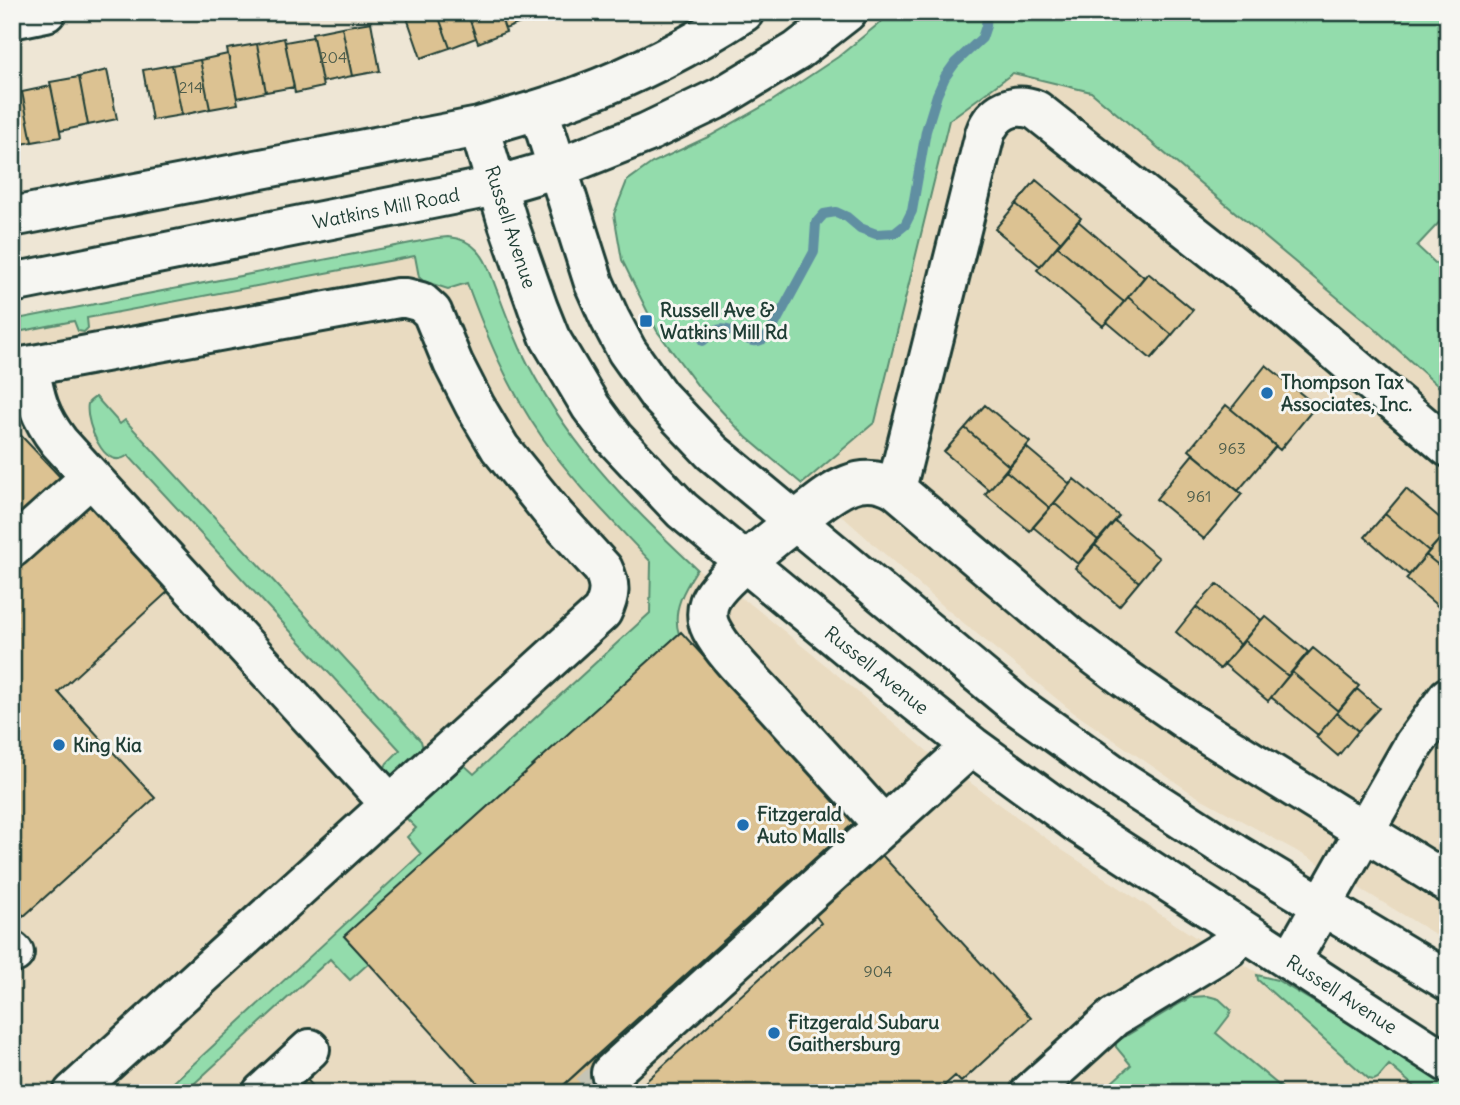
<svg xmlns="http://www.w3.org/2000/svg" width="1460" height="1105" font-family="Delius,sans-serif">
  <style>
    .built { fill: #e9dbc1 }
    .green { fill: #93dcac; stroke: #598c70; stroke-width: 2 }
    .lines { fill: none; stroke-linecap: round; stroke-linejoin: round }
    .stream { stroke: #608fa2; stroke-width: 10 }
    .building { fill: #dcc292; stroke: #1f3d34; stroke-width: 2 }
    .minor-tunnel { stroke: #c5c4b5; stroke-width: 38; stroke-dasharray: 38 19; stroke-linecap: butt }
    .minor-casing { stroke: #1f3d34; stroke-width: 44 }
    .minor { stroke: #f6f6f2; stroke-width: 38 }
    .poi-dot { fill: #1f6fb2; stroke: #f6f6f2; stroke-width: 2.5 }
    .labels { text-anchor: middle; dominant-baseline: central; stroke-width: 6; stroke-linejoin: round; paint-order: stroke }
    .number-label { font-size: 16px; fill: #4e5e4c }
    .street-label { font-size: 19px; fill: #1f3d34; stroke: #f6f6f2 }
    .poi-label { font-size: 19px; font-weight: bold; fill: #1f3d34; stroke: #f6f6f2; text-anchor: start }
  </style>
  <rect width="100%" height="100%" fill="#eee6d5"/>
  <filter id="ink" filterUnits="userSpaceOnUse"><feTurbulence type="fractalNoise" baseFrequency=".0143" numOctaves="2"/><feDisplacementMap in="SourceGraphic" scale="14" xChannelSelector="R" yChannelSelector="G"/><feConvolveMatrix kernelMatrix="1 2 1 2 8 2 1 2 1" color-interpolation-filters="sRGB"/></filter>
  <g filter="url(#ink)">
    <path class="built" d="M1091,12L1448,336V942L1313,860L1193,794L1073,712L949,611L781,462L632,181Z
      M446,241L535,385L606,484L687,562L752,605L828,667L927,751L1062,850L1195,937L1377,1040L1448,1084V1093H12V322Z"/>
    <path class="green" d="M893,12H1260L1264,19L1299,12H1448V213L1417,246L1448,275V395L1374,328L1091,92L1013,73L949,120L875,422L802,484L746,437L698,386L657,331L622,260L614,214L627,181L652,163L710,136L772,101L838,57Z
      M448,237C460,238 469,241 477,250C488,261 492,279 498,293C505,312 512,330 520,348C563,439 624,501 697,569C685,588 671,610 679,634L344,936L369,963L350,980L330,959L184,1093H162L421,854L407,837L416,828L404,816L461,762L474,774L650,613L651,562C614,522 573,482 542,437C509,390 487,337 467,283L448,289L423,281L419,277L415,256L87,318L88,328L84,332L78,331L74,321L12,333V320L437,238Z
      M96,397L120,424L125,420L421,741L423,749L395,775L388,774L385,767L387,763L400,750L128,455C106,472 91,432 88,415C88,413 87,407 88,404C88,402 94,398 96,397Z
      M1257,975L1277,980L1429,1071L1448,1084V1093H1422L1389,1065L1378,1078L1374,1080L1369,1079L1258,980Z
      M1208,996L1219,999L1231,1010L1229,1016L1216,1033L1288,1093H1100L1131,1065L1116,1047V1042L1191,997Z"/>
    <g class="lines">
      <path class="stream" d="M703,341C706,338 708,335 711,333C734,317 749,358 770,333L814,252L816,223L824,214L836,212L847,217L860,228L876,234L895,233L905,225L912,211L926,131L937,95L945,77L955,63L982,38L986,26L987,12"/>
    </g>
    <path class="building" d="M405,12H437L450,48L421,58Z
      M437,12H467L476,38L450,48Z
      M467,12H499L506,32L478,43Z
      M499,12H529L531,19L505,29Z
      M529,12H559V13L532,23Z
      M371,22L380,71L352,76L342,27Z
      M342,27L352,76L322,82L312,33Z
      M313,37L323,87L295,93L285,42Z
      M284,38L294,87L266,92L257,44Z
      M257,44L266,92L237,98L227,49Z
      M228,54L238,104L210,109L200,60Z
      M200,60L210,109L182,115L172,65Z
      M172,65L182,115L152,120L143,70Z
      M107,70L117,119L88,125L79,77Z
      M79,77L88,125L60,131L50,82Z
      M51,86L61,137L32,142L22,92Z
      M22,92L32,142L12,146V93Z
      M1036,180L1081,218L1061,242L1016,204Z
      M1016,204L1061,242L1040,266L995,229Z
      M1078,221L1144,277L1124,302L1057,246Z
      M1057,246L1124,302L1103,326L1037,270Z
      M1148,273L1193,310L1172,335L1128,297Z
      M1128,297L1172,335L1151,359L1107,322Z
      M1266,365L1316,406L1280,450L1231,409Z
      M985,405L1030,442L1009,466L965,428Z
      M1226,405L1276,446L1238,491L1189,450Z
      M12,426L62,479L12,526Z
      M965,428L1009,466L989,490L944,452Z
      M1026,447L1070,484L1050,508L1006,471Z
      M1193,454L1242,494L1204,539L1156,499Z
      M1006,471L1050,508L1030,531L985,494Z
      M1074,479L1119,516L1098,540L1054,503Z
      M1406,489L1448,525V530L1429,551L1385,514Z
      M89,498L172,588L58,692L155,798L24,916L12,903V568Z
      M1054,503L1098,540L1078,564L1033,527Z
      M1385,514L1429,551L1409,575L1365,537Z
      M1115,521L1159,558L1139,582L1095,545Z
      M1447,531H1448V573L1426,555Z
      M1095,545L1139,582L1119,606L1075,568Z
      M1426,555L1448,573V615L1406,579Z
      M1217,584L1261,620L1241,645L1196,607Z
      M1196,607L1241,645L1220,669L1176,632Z
      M1265,616L1308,652L1288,676L1244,640Z
      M681,632L855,822L555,1093H487L344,936Z
      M1244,640L1288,676L1268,701L1224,664Z
      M1313,648L1359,686L1338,711L1292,672Z
      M1292,672L1338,711L1318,735L1271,697Z
      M1357,689L1379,708L1358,731L1337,713Z
      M1337,713L1358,731L1338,756L1316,737Z
      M882,855L1031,1018L961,1082L955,1076L936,1093H633L821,923L815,915Z
      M595,1056L629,1093H555Z
      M303,1075L319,1093H284Z"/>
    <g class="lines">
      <path class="minor-tunnel" d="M589,1093L611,1073"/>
      <g class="minor-casing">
        <path id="minor" d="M12,19L46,12
          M539,110L594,283L610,319L627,351L659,396L712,452L1016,705L1124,782L1236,854L1448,981
          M479,127L508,223L538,308L550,338L591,407L614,438L682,510L866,662L972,746L1079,824L1448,1063
          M12,217L479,127C513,117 548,108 581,95C638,74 693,45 744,12
          M12,283L496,186L558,168L646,133L721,97L797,51L847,12
          M29,366C35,399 39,416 59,442L390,804
          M12,369L398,298H406L421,302L432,312L453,363L475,406L500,448L555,516L603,569C611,585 610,596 602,612L73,1093
          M896,489L985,134C993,111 1014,101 1036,110L1253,281L1448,447
          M12,548L91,477
          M884,826C846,783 807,741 769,699C750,678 724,654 711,629C707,621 706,612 709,603C716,581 781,533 802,516C830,494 859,467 896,489L1069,636L1125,678L1190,723L1448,883
          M12,951L14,953
          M1291,960L1414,744L1448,697
          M611,1073L972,746
          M262,1093L310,1049
          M1030,1093L1114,1017L1228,948L1241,929"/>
      </g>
      <use href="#minor" class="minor"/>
    </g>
  </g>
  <g class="poi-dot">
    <rect x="639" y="314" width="14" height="14" rx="3.5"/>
    <circle cx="1267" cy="393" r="7"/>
    <circle cx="59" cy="745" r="7"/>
    <circle cx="743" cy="825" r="7"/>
    <circle cx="774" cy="1033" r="7"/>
  </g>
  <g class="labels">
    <g class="number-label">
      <text x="333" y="57">204</text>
      <text x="191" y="87">214</text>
      <text x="1232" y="448">963</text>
      <text x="1199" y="496">961</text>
      <text x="878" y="971">904</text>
    </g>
    <g class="street-label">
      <text transform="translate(386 208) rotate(-11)">Watkins Mill Road</text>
      <text transform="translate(511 227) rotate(72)">Russell Avenue</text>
      <text transform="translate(877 670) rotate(39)">Russell Avenue</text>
      <text transform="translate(1342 994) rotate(33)">Russell Avenue</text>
    </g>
    <g class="poi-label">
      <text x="660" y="310">Russell Ave &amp;<tspan x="660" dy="22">Watkins Mill Rd</tspan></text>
      <text x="1281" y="382">Thompson Tax<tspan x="1281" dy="22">Associates, Inc.</tspan></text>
      <text x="73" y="745">King Kia</text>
      <text x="757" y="814">Fitzgerald<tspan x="757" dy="22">Auto Malls</tspan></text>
      <text x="788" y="1022">Fitzgerald Subaru<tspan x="788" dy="22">Gaithersburg</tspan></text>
    </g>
  </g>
  <rect width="1460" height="1105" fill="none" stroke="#f6f6f2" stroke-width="42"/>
  <rect x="21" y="21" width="1418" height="1063" fill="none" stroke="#1f3d34" stroke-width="2.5" filter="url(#ink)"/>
</svg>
